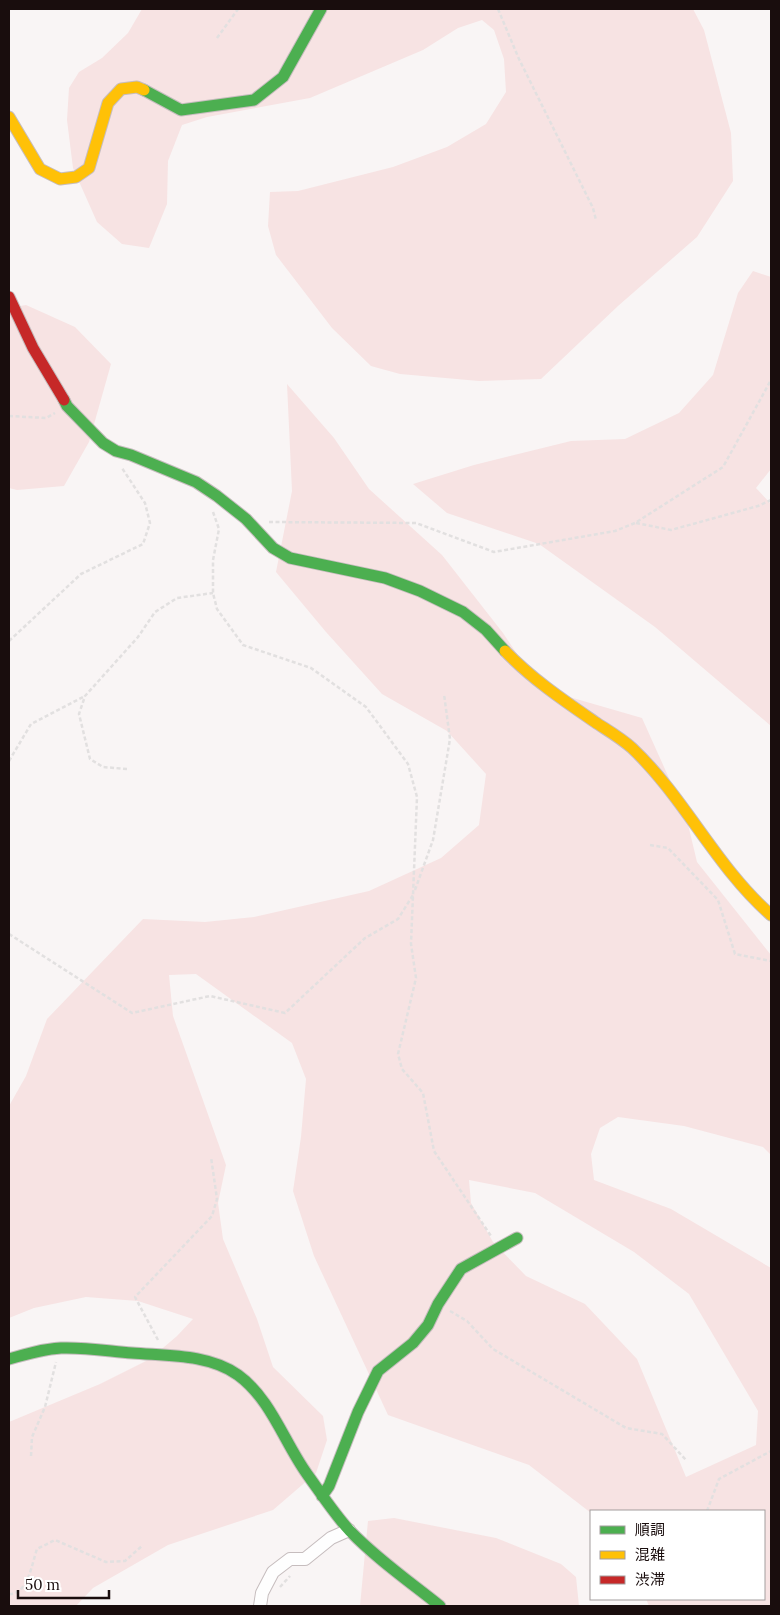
<svg xmlns="http://www.w3.org/2000/svg" width="780" height="1615" font-family="Lora,'Noto Sans JP',serif">
  <style>
    .green { fill: #f7e3e3; fill-rule: evenodd }
    .lines { fill: none; stroke-linecap: round; stroke-linejoin: round }
    .street-casing { stroke: #c6bdbe; stroke-width: 14 }
    .fast-casing { stroke: #c6bdbe; stroke-width: 13 }
    .slow-casing { stroke: #c6bdbe; stroke-width: 13 }
    .jam-casing { stroke: #c6bdbe; stroke-width: 13 }
    .path { stroke: #e2e0e0; stroke-width: 2.5; stroke-dasharray: 4 2.5; stroke-linecap: butt }
    .street { stroke: #fefefe; stroke-width: 12 }
    .fast { stroke: #4caf50; stroke-width: 11 }
    .slow { stroke: #ffc107; stroke-width: 11 }
    .jam { stroke: #c62828; stroke-width: 11 }
  </style>
  <rect width="100%" height="100%" fill="#f9f5f5"/>
  <path class="green" d="M142,9H693L704,30L731,133L733,181L697,237L618,306L541,379L479,381L400,374L371,366L332,328L276,255L268,226L270,192L298,191L393,167L447,147L486,124L506,92L504,59L494,30L482,20L458,28L423,50L310,98L207,117L182,125L168,161L167,204L149,248L122,244L97,222L73,168L67,120L69,88L79,72L102,58L128,33Z
    M753,271L771,277V469L756,488L771,504V726L655,627L539,544L447,513L413,484L474,465L571,441L625,439L679,413L713,375L738,293Z
    M26,305L75,327L111,364L89,442L64,486L17,490L9,488V308Z
    M287,384L334,438L369,489L442,555L503,633L529,672L566,696L642,718L686,816L697,862L771,955V1155L763,1147L684,1126L618,1117L600,1128L591,1154L594,1180L671,1209L771,1268V1606H649L646,1599H764V1511H591V1513L529,1465L388,1415L314,1256L293,1191L301,1137L306,1079L292,1043L196,974L169,975L173,1016L226,1165L218,1203L223,1239L257,1319L273,1367L323,1416L327,1440L316,1473L273,1510L168,1545L93,1588L76,1606H9V1422L100,1384L150,1359L177,1336L193,1319L138,1301L86,1297L34,1308L9,1318V1106L26,1076L47,1019L143,919L205,922L254,917L369,891L441,858L479,825L486,774L447,731L382,694L326,632L276,572L292,491ZM469,1180L535,1193L634,1252L689,1294L758,1411L756,1445L686,1477L637,1359L585,1304L526,1276L493,1242L471,1203Z
    M394,1518L496,1538L561,1564L576,1577L579,1606H360L368,1521Z"/>
  <g class="lines">
    <g class="street-casing">
      <path id="street" d="M260,1606L262,1593L273,1572L290,1559H305L331,1538L349,1530"/>
    </g>
    <g class="fast-casing">
      <path id="fast" d="M144,90L181,110L254,100L283,77L321,9
        M64,400L67,406L103,443L116,451L131,455L196,482L217,496L246,519L273,548L290,558L385,578L420,591L463,612L486,630L505,651
        M9,1359C26,1354 43,1349 61,1348C84,1347 108,1351 132,1353C167,1356 209,1354 238,1375C271,1399 284,1442 307,1474C320,1492 335,1515 350,1531C377,1559 410,1582 440,1606
        M322,1496L329,1486L358,1412L378,1371L413,1343L428,1325L438,1304L461,1269L517,1238"/>
    </g>
    <g class="slow-casing">
      <path id="slow" d="M9,117L40,169L60,179L76,177L89,168L108,103L121,89L137,87L144,90
        M505,651C532,679 563,700 595,722C607,730 621,738 632,748C685,798 716,867 771,915"/>
    </g>
    <g class="jam-casing">
      <path id="jam" d="M9,297L33,348L64,400"/>
    </g>
    <path class="path" d="M498,9L519,59L593,208L596,220
      M217,38L238,9
      M9,416L46,418L55,413
      M213,512L219,529L213,560V593L217,609L243,645L311,668L366,707L408,764L417,797L411,944L416,978L398,1054L402,1069L423,1093L434,1151L491,1236
      M269,522L416,523L494,552L615,531L635,523L723,467L771,380
      M636,523L671,530L758,506L771,500
      M9,641L81,574L143,544L150,523L145,503L122,468
      M9,761L31,724L85,696
      M127,769L103,767L90,759L79,714L85,696L138,637L155,612L177,598L213,593
      M650,845L668,848L718,900L735,954L771,961
      M415,890L433,840L450,739L444,694
      M9,934L132,1013L210,996L285,1013L365,938L398,919L413,895
      M450,1311L467,1321L493,1349L626,1428L662,1434L686,1460
      M158,1340L135,1297L212,1216L217,1199L211,1157
      M31,1456L32,1437L45,1407L56,1362
      M707,1511L719,1479L771,1451
      M280,1587L290,1576
      M9,1594C28,1595 32,1563 37,1549L55,1540L106,1562L125,1561L143,1545"/>
    <use href="#street" class="street"/>
    <use href="#fast" class="fast"/>
    <use href="#slow" class="slow"/>
    <use href="#jam" class="jam"/>
  </g>
  <rect width="780" height="1615" fill="none" stroke="#190d0d" stroke-width="20"/>
  <rect x="590" y="1510" width="175" height="90" fill="#ffffff" stroke="#a39e9e"/>
  <rect x="600" y="1526" width="25" height="8" fill="#4caf50" stroke="#a39e9e"/>
  <text x="635" y="1535" font-size="15" fill="#190d0d">順調</text>
  <rect x="600" y="1551" width="25" height="8" fill="#ffc107" stroke="#a39e9e"/>
  <text x="635" y="1560" font-size="15" fill="#190d0d">混雑</text>
  <rect x="600" y="1576" width="25" height="8" fill="#c62828" stroke="#a39e9e"/>
  <text x="635" y="1585" font-size="15" fill="#190d0d">渋滞</text>
  <path d="M18 1590v8h91v-8" fill="none" stroke="#190d0d" stroke-width="2.5"/>
  <text x="25" y="1590" font-size="15" fill="#190d0d" stroke="#ffffff" stroke-width="4" paint-order="stroke">50 m</text>
</svg>
